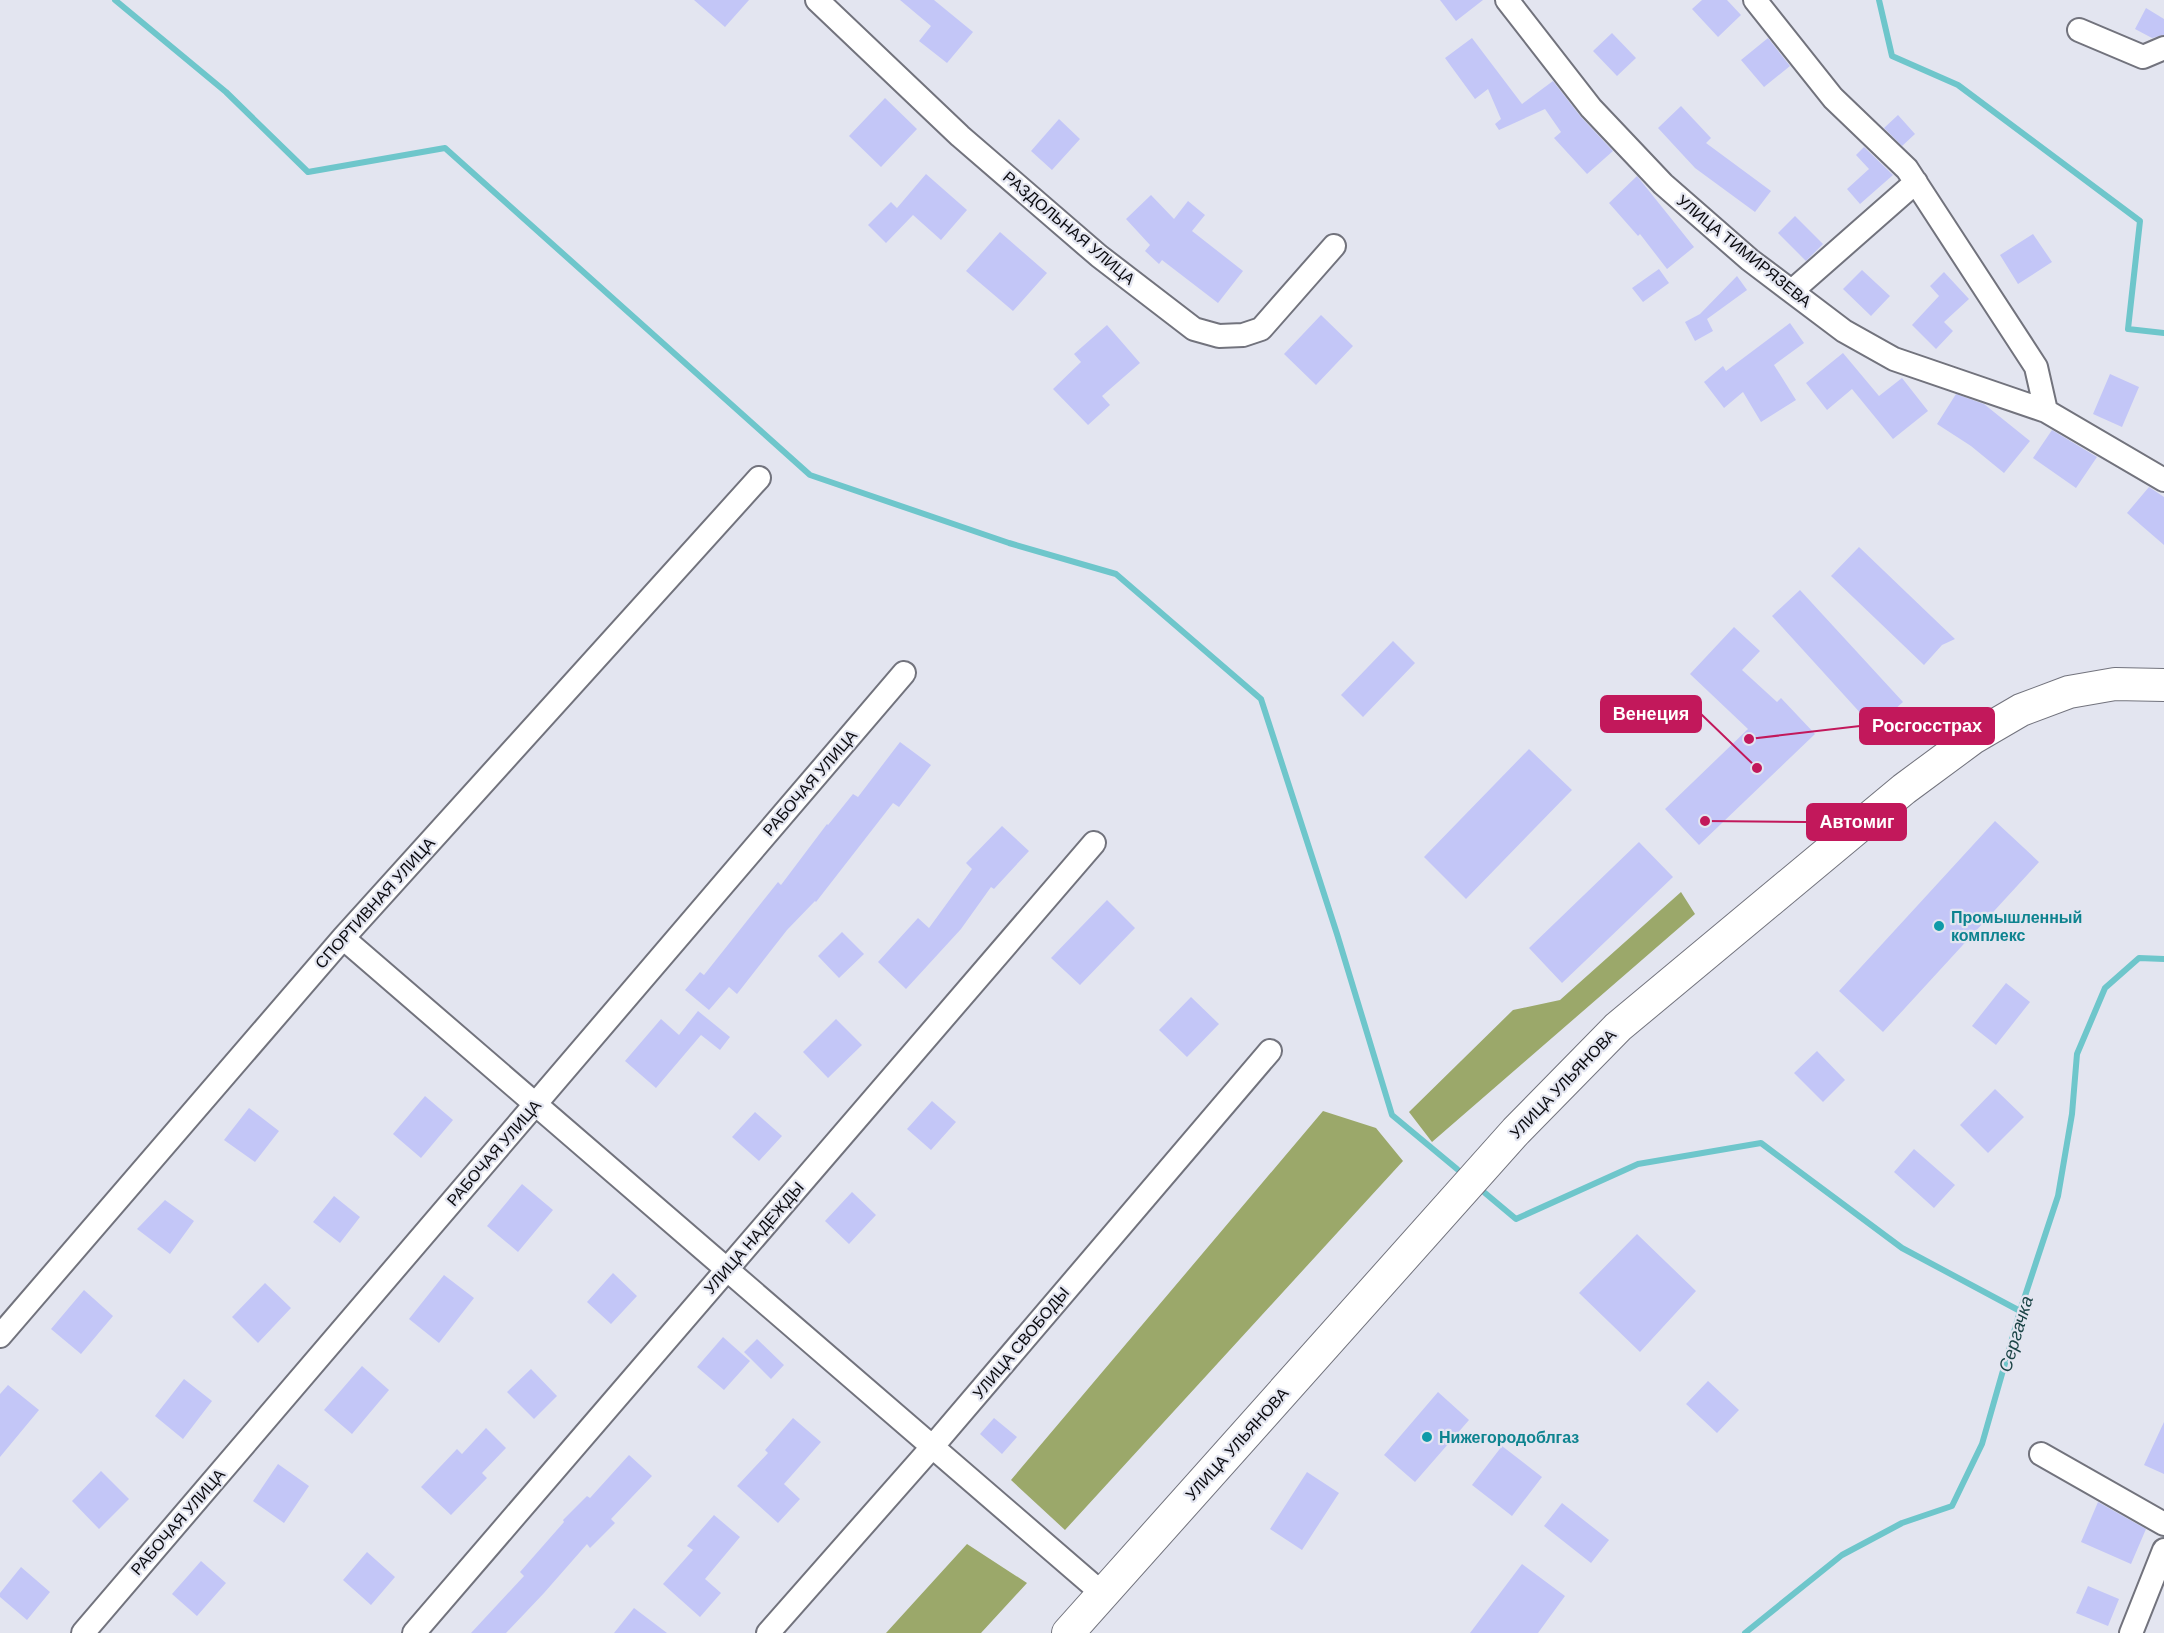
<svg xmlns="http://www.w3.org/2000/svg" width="2164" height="1633" font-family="'DM Sans',sans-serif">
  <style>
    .forest { fill: #9ba86a }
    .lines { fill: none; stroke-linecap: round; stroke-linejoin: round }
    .stream { stroke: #6ec6cb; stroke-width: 6 }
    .building { fill: #c3c6f7 }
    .minor-casing { stroke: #72737d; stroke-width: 26 }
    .secondary-casing { stroke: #72737d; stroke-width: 34 }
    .minor { stroke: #fff; stroke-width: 22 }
    .secondary { stroke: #fff; stroke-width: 32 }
    .culture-dot { fill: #0f9aa8; stroke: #e3e5f0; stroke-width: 2 }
    .labels { text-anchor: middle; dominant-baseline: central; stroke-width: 4.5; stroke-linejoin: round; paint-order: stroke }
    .street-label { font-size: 16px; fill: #0b0b0f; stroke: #e3e5f0 }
    .culture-label { font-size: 16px; font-weight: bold; fill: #0d838f; stroke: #e3e5f0; text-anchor: start }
    .water-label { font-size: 18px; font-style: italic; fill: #1b4446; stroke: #e3e5f0 }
    .leader { fill: none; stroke: #c2185b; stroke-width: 2 }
    .callout-dot { fill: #c2185b; stroke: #e3e5f0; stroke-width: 2 }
    .callout { fill: #c2185b; stroke: #c2185b; stroke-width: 2 }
    .callout-label { font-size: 18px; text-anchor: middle; font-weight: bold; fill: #fff }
  </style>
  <rect width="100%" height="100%" fill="#e3e5f0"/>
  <path class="forest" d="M1681,892L1695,914L1432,1142L1409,1112L1513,1010L1560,1000Z
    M1323,1111L1376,1128L1403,1161L1065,1530L1011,1480Z
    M967,1544L1027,1583L981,1633H886Z"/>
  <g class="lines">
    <path class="stream" d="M115,0L226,92L308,172L445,148L810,475L1009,543L1116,574L1261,699L1337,934L1392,1115L1457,1169
      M1879,0L1892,56L1958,85L2140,221L2128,329L2164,333
      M1485,1193L1516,1219L1638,1164L1761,1143L1902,1248L2020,1311
      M1745,1633L1842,1555L1902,1523L1952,1506L1982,1444L2020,1311L2058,1196L2072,1114L2077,1054L2105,988L2139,958L2164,959"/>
  </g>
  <path class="building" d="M694,0H749L725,27Z
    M900,0H934L973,32L947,63L919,41L931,26Z
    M1440,0H1483L1456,21Z
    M1702,0H1727L1741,15L1718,37L1692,9Z
    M2146,8L2164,19V35L2152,38L2135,29Z
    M1612,33L1636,58L1617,76L1593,51Z
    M1472,38L1522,104L1553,81L1581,117L1613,151L1587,174L1554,138L1561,132L1545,109L1499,130L1495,124L1501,119L1488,89L1475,99L1445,58Z
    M1768,38L1790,66L1764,87L1741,60Z
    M885,98L917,129L881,167L849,136Z
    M1681,106L1711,138L1706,143L1771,191L1755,212L1695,168L1658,128Z
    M1898,115L1915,134L1902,146L1884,128Z
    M1059,119L1080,139L1052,170L1031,151Z
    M1864,147L1893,175L1860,204L1847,189L1869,169L1856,155Z
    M926,174L967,210L941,240L913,215L886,243L868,225L891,202L897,208Z
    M1637,176L1694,247L1667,269L1640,234L1638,236L1609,203Z
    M1151,195L1174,219L1188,201L1205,215L1192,231L1243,271L1218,303L1162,260L1159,264L1145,251L1150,245L1126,219Z
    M1795,216L1823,244L1806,261L1778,233Z
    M1000,232L1047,273L1013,311L966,271Z
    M2033,234L2052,262L2018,284L2000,255Z
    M1659,269L1669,283L1643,302L1632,288Z
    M1862,270L1890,296L1871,316L1843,289Z
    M1944,272L1969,299L1944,322L1953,331L1936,349L1912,325L1939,296L1930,286Z
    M1737,276L1747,290L1707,319L1713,331L1695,341L1685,322L1700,314Z
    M1321,315L1353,346L1316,385L1284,354Z
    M1790,323L1804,343L1774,365L1796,400L1761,422L1743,392L1724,408L1704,382L1723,366L1726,371Z
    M1107,325L1140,363L1102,396L1110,405L1088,425L1053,389L1081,362L1074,354Z
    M1843,353L1879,396L1902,378L1928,411L1893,439L1852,389L1827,410L1806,383Z
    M2110,374L2139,387L2122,427L2093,414Z
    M1956,394L1984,404L2030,441L2004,473L1971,446L1937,424Z
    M2052,430L2097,457L2076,488L2033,458Z
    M2149,487L2164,497V545L2127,513Z
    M1859,547L1955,639L1942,645L1924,665L1831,576Z
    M1800,590L1903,702L1874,728L1772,616Z
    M1734,627L1760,651L1742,670L1777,702L1781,698L1815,734L1699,845L1665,809L1748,729L1690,674Z
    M1393,641L1415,663L1363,717L1341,695Z
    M900,742L931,765L899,807L893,803L816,902L815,901L787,930L737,994L729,987L709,1010L685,990L700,972L704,975L778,882L781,885L827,824L828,825L853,794L858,797Z
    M1529,749L1572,790L1466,899L1424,857Z
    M1995,821L2039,862L1883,1032L1839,991Z
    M1002,826L1029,851L994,889L991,887L961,929L906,989L878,962L918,918L929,928L972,869L966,863Z
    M1639,842L1673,877L1562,983L1529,948Z
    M1107,900L1135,928L1080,985L1051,958Z
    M842,932L864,954L839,978L818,956Z
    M2006,983L2030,1002L1996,1045L1972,1026Z
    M1191,997L1219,1024L1187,1057L1159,1030Z
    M698,1011L730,1037L720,1050L701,1035L656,1088L625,1061L661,1019L679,1035Z
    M836,1019L862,1045L828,1078L803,1052Z
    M1817,1051L1845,1080L1823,1102L1794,1073Z
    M1995,1089L2024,1117L1988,1153L1960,1125Z
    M425,1096L453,1120L421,1158L393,1134Z
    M932,1101L956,1122L931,1150L907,1129Z
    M249,1108L279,1131L255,1162L224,1140Z
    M755,1112L782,1136L759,1161L732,1137Z
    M1914,1149L1955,1185L1934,1208L1894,1172Z
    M522,1184L553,1210L518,1252L487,1226Z
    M852,1192L876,1215L849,1244L825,1221Z
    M334,1196L360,1217L340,1243L313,1222Z
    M165,1200L194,1221L170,1254L137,1229Z
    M1637,1234L1696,1291L1640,1352L1579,1293Z
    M613,1273L637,1296L611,1324L587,1302Z
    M444,1275L474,1298L439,1343L409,1319Z
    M265,1283L291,1308L258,1343L232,1317Z
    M84,1290L113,1316L81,1354L51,1329Z
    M723,1337L750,1361L724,1390L697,1367Z
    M757,1339L784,1365L771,1379L744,1352Z
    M362,1366L389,1390L352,1434L324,1410Z
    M531,1369L557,1396L534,1419L507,1392Z
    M184,1379L212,1401L183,1439L155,1416Z
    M1708,1381L1739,1410L1717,1433L1686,1404Z
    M8,1385L39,1410L0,1457V1394Z
    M1438,1392L1469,1420L1415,1482L1384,1455Z
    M793,1418L821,1442L784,1484L800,1499L778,1523L737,1486L768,1453L765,1450Z
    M994,1418L1017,1437L1002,1454L980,1434Z
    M2164,1422V1474L2144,1465Z
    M486,1428L506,1448L482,1473L487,1478L451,1515L421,1487L457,1449L462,1454Z
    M1502,1446L1542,1477L1512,1516L1472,1485Z
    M629,1455L652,1476L611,1519L615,1523L590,1548L587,1544L544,1593L506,1633H471L524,1576L520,1572L564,1522L563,1520L587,1496L590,1498Z
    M278,1464L309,1486L284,1523L253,1501Z
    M101,1471L129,1499L99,1529L72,1501Z
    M1307,1472L1339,1493L1302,1550L1270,1529Z
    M2098,1502L2146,1529L2131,1564L2081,1542Z
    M1562,1503L1609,1540L1591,1563L1544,1526Z
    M714,1515L740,1537L705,1579L721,1593L700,1617L663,1584L693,1550L687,1546Z
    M367,1552L395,1577L371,1605L343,1580Z
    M201,1561L226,1583L197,1616L172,1594Z
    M1522,1564L1565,1596L1538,1633H1470Z
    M21,1567L50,1592L27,1620L0,1597V1593Z
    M2088,1586L2119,1599L2108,1626L2076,1613Z
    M634,1608L667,1633H614Z"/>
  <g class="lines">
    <g class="minor-casing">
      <path id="minor" d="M817,0L960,136L1099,256L1194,329L1219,336L1243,335L1261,329L1334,246
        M1507,0L1591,108L1663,184L1750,260L1844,331L1894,359L2046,411L2164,480
        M1755,0L1833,98L1907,169L2036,367L2046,411
        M2079,30L2143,57L2164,48
        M1792,291L1916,182
        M343,938L1103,1594
        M0,1336L343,938L759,478
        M2041,1454L2164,1524
        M83,1633L904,673
        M414,1633L1094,843
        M768,1633L933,1446L1270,1051
        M2131,1633L2164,1550"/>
    </g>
    <g class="secondary-casing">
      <path id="secondary" d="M1068,1633L1516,1131L1618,1027L1904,789L1973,738L2021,710L2069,692L2115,684L2164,685"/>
    </g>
    <use href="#minor" class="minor"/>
    <use href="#secondary" class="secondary"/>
  </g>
  <g class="culture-dot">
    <circle cx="1939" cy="926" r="6"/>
    <circle cx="1427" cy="1437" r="6"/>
  </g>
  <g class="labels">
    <g class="street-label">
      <text transform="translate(1069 228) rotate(40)">РАЗДОЛЬНАЯ УЛИЦА</text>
      <text transform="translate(1744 251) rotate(39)">УЛИЦА ТИМИРЯЗЕВА</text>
      <text transform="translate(810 783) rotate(-49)">РАБОЧАЯ УЛИЦА</text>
      <text transform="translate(375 903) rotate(-48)">СПОРТИВНАЯ УЛИЦА</text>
      <text transform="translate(1563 1084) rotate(-46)">УЛИЦА УЛЬЯНОВА</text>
      <text transform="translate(494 1153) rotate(-49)">РАБОЧАЯ УЛИЦА</text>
      <text transform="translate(754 1238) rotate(-49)">УЛИЦА НАДЕЖДЫ</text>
      <text transform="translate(1021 1343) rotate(-50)">УЛИЦА СВОБОДЫ</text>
      <text transform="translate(1237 1444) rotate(-48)">УЛИЦА УЛЬЯНОВА</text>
      <text transform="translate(178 1522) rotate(-49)">РАБОЧАЯ УЛИЦА</text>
    </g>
    <g class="culture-label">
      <text x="1951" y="917">Промышленный<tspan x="1951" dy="18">комплекс</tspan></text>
      <text x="1439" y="1437">Нижегородоблгаз</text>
    </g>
    <g class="water-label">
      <text transform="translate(2016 1334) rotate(-73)">Сергачка</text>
    </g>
  </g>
  <path class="leader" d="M1757 768L1701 714M1749 739L1860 726M1705 821L1807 822"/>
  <g class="callout-dot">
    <circle cx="1757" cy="768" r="6"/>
    <circle cx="1749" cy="739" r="6"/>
    <circle cx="1705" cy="821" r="6"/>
  </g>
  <g class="callout">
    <rect x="1601" y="696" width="100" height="36" rx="6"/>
    <rect x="1860" y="708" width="134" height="36" rx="6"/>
    <rect x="1807" y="804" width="99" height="36" rx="6"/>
  </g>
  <g class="callout-label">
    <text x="1651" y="720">Венеция</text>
    <text x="1927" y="732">Росгосстрах</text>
    <text x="1857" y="828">Автомиг</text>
  </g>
</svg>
